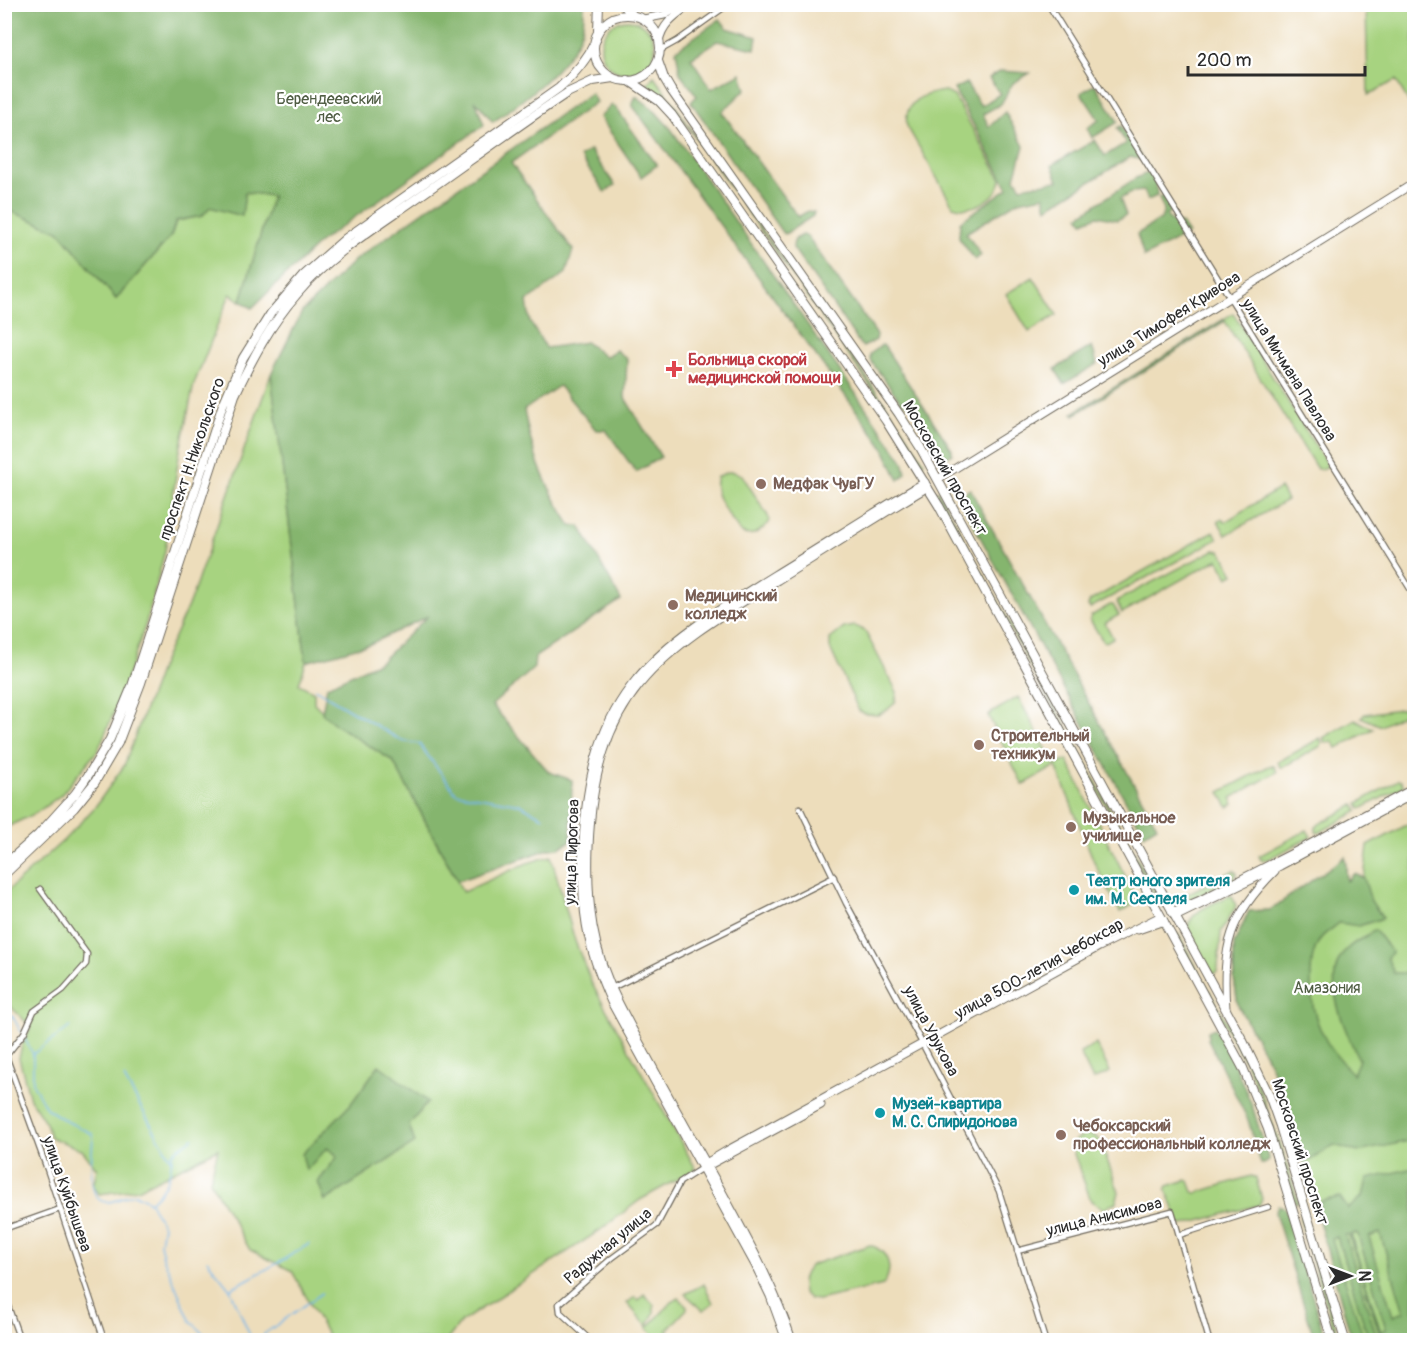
<svg xmlns="http://www.w3.org/2000/svg" width="1419" height="1345" font-family="Pangolin,sans-serif">
  <style>
    .green { fill: #a7d380; stroke: #697f56; stroke-width: 1.5; fill-rule: evenodd }
    .forest { fill: #85b56e; stroke: #58704c; stroke-width: 1.5; fill-rule: evenodd }
    .lines { fill: none; stroke-linecap: round; stroke-linejoin: round }
    .stream { stroke: #74b6e9; stroke-width: 1.5 }
    .street-casing { stroke: #6f695d; stroke-width: 7 }
    .secondary-casing { stroke: #6f695d; stroke-width: 9 }
    .primary-casing { stroke: #6f695d; stroke-width: 10 }
    .street { stroke: #fff; stroke-width: 4.5 }
    .secondary { stroke: #fff; stroke-width: 7 }
    .primary { stroke: #fff; stroke-width: 8 }
    .health-dot { fill: #e0444e; stroke: #fff; stroke-width: 2 }
    .education-dot { fill: #8d6e63; stroke: #fff; stroke-width: 2 }
    .culture-dot { fill: #0f9aa8; stroke: #fff; stroke-width: 2 }
    .labels { text-anchor: middle; dominant-baseline: central; stroke-width: 4.5; stroke-linejoin: round; paint-order: stroke }
    .park-label { font-size: 16px; fill: #505d44; stroke: #fff }
    .street-label { font-size: 16px; fill: #2b2b2b; stroke: #fff }
    .health-label { font-size: 16px; font-weight: bold; fill: #be3a42; stroke: #fff; text-anchor: start }
    .education-label { font-size: 16px; font-weight: bold; fill: #785e54; stroke: #fff; text-anchor: start }
    .culture-label { font-size: 16px; font-weight: bold; fill: #0d838f; stroke: #fff; text-anchor: start }
  </style>
  <rect width="100%" height="100%" fill="#fff"/>
  <filter id="ink" filterUnits="userSpaceOnUse"><feTurbulence type="fractalNoise" baseFrequency=".0167" numOctaves="2"/><feDisplacementMap in="SourceGraphic" scale="12" xChannelSelector="R" yChannelSelector="G"/><feConvolveMatrix kernelMatrix="1 2 1 2 8 2 1 2 1" color-interpolation-filters="sRGB"/></filter>
  <filter id="wash" filterUnits="userSpaceOnUse"><feTurbulence type="fractalNoise" baseFrequency=".008" numOctaves="4" result="noise"/><feDisplacementMap in="SourceGraphic" scale="24" xChannelSelector="R" yChannelSelector="G"/><feGaussianBlur stdDeviation="1.35" result="paint"/><feColorMatrix in="noise" values="0 0 0 0 0 0 0 0 0 0 0 0 0 0 0 0 0 1.4 0 .05"/><feComposite in="paint" operator="in"/></filter>
  <g filter="url(#wash)">
    <rect width="100%" height="100%" fill="#edddbb"/>
    <path class="green" d="M1366,5H1414V111L1396,80L1368,95Z
      M601 47a27 27 0 1 1 54 0a27 27 0 1 1-54 0Z
      M654,76L903,429L924,462L921,464L901,430L679,114L666,100L647,84Z
      M944,91L954,96L1001,179C998,199 972,213 953,206L907,126C903,100 924,94 944,91Z
      M245,192L272,196L241,301L230,294L194,384L179,455L165,551L146,623L121,696L98,750L61,795L36,813L5,828V217L10,211L59,231L116,299L171,236L176,221L202,216L210,207L242,215Z
      M1033,277L1057,315L1029,332L1006,294Z
      M1233,313L1328,466L1321,470L1319,468L1317,469L1227,325L1224,319Z
      M271,374L306,662L299,684L314,692V703L336,725L393,761L463,892L527,863L551,856L575,941L592,984L696,1169L640,1200L599,1231L461,1322L447,1340H330L292,1271L250,1250L210,1181L218,1149L138,1189L99,1194L93,1186L97,1169L82,1150L50,1137L46,1123L30,1099L19,1058L22,1045L31,1027L8,1004L4,976V894L64,840L95,807L124,766L161,666L191,599ZM379,1065L325,1200L338,1156L327,1148L306,1169Z
      M727,472H734L742,475L768,516L769,522C762,531 751,539 740,532C731,517 710,495 717,477Z
      M1280,488L1287,500L1226,535L1218,521L1222,519L1225,522Z
      M938,491L1163,906L1161,907L936,492Z
      M1214,531L1218,539L1090,608L1088,606L1090,601Z
      M1214,550L1221,551L1234,574L1228,577L1218,559L1122,613L1117,602L1118,600Z
      M1110,605H1113L1119,615L1105,623L1113,638L1106,642L1103,641L1090,620L1091,616Z
      M855,626L865,631L897,692L895,703L887,710L878,715L866,714L859,711L830,648V639L844,628Z
      M1018,697L1055,765L1067,760L1138,902L1120,912L1095,864L1056,766L1023,785L988,715Z
      M1406,708L1410,711L1381,726L1361,717L1365,714Z
      M1355,719L1373,729L1337,748L1332,741L1326,743L1323,738Z
      M1320,738L1322,743L1321,746L1283,767H1280L1278,762Z
      M1269,766H1274L1277,772L1231,798L1234,804L1228,807L1220,792Z
      M1398,780L1401,781L1404,786L1361,809L1358,803Z
      M1354,805L1358,811L1319,833L1316,832V827L1319,824Z
      M1414,821V1340H1352L1304,1164L1271,1066L1238,1005L1234,978V944L1249,911L1270,910L1345,857L1347,881L1354,874L1364,878L1368,846Z
      M1307,830L1311,837L1269,859L1261,860L1259,856Z
      M1234,870L1237,874L1231,880L1180,905L1176,903L1177,899Z
      M1229,896H1232L1236,906L1221,932L1218,968L1217,972L1213,974L1187,930C1190,910 1213,904 1229,896Z
      M1178,934L1253,1070L1283,1153L1298,1202L1295,1203L1268,1116L1250,1071L1176,935Z
      M1096,1044L1110,1072L1093,1080L1080,1053Z
      M1084,1134L1095,1136L1100,1141L1119,1192L1116,1202L1104,1209L1091,1201L1074,1154L1075,1141Z
      M1251,1176L1256,1178L1262,1199L1259,1205L1183,1225L1180,1224L1166,1189L1168,1186L1186,1180L1189,1181L1193,1192L1196,1193Z
      M1303,1217L1340,1340H1337L1300,1218Z
      M870,1245C889,1251 894,1269 883,1285L818,1300L810,1299L803,1293C801,1281 802,1274 811,1265Z
      M704,1284L713,1303L703,1310L685,1294Z
      M644,1294L654,1305V1313L647,1326L627,1303L635,1297L638,1300Z
      M679,1298L687,1306V1309L667,1330L676,1340H654L656,1337L647,1328L672,1302Z"/>
    <path class="forest" d="M584,4C584,15 584,27 579,37C565,70 522,101 493,122L475,100L484,125L320,242L252,308L241,301L272,196L245,192L242,216L210,207L202,216L176,221L171,236L116,299L59,231L10,211L5,203V5Z
      M720,19L727,28L757,37L755,49L717,41L691,58L711,89L741,73L746,89L722,112L798,217L808,211L814,212L813,216L785,234L781,231L691,102L697,96L680,73L676,50Z
      M1000,71L1030,73L1013,83L1001,104L983,114L989,127L1005,112L1024,146L1015,178L1021,187L1058,181L1052,165L1095,140L1105,156L1126,143L1117,128L1121,126L1143,160L1130,157L1047,208L1044,196L1018,201L966,233L981,255L975,260L959,238L960,222L1008,188L954,89L966,83L981,106L1000,94L989,78Z
      M1095,84L1118,122L1092,138L1087,128L1099,120L1081,93Z
      M591,93L596,102L511,163L573,250L566,273L527,301L530,322L546,348L586,342L605,357L616,350L627,359L625,398L661,457L636,472L606,430H596L559,386L524,410C532,456 546,487 571,526H580L621,600L535,657L534,668L492,705L549,772L572,780L571,841L559,848L549,849L458,881L393,761L336,725L322,713L327,686L381,661L428,616L370,644L306,662L271,374L302,312L356,259Z
      M636,96L652,108L671,129L903,461L906,473L899,480L883,447L632,105Z
      M612,105L616,108L657,165L641,177L600,117Z
      M590,150L615,185L605,192L580,157Z
      M1150,172L1156,182L1157,196L1148,200L1144,191L1132,192L1120,199L1126,215L1117,220L1097,216L1083,222L1079,216L1136,178Z
      M1164,195L1172,210L1166,215L1172,222L1182,224L1188,234L1144,257L1137,234L1161,219L1164,210L1159,198Z
      M802,235L807,236L877,335L876,340L863,347L860,344L793,248C793,241 795,238 802,235Z
      M1224,319L1225,321L1074,415L1073,413Z
      M882,345L884,346L952,450V454L946,458L943,457L910,406L901,402L870,360V354Z
      M1092,346L1097,364L1064,384L1055,369Z
      M970,489L1157,826L1144,834L958,497Z
      M1345,857L1347,881L1354,874L1364,878L1371,901L1383,918L1359,926L1339,923C1334,928 1325,933 1321,938C1312,951 1311,964 1311,979C1310,1018 1325,1047 1353,1074L1359,1060C1345,1030 1318,976 1348,948C1355,941 1367,936 1375,930L1392,953L1387,957L1394,973H1406L1414,983V1140L1358,1152L1334,1145L1304,1164L1271,1066L1238,1005L1234,978V944L1249,911L1270,910Z
      M1215,1028L1235,1066L1252,1105L1269,1161L1264,1164H1261L1248,1120L1208,1039V1031Z
      M379,1065L428,1102L409,1125L415,1143L325,1201L318,1182L338,1156L327,1148L306,1170L302,1154L350,1105Z
      M1414,1168V1340H1352L1317,1214L1321,1201L1340,1197L1348,1209L1363,1196L1367,1179ZM1356,1233L1358,1235L1386,1329L1381,1332L1351,1235ZM1380,1233L1404,1312L1393,1316L1369,1237ZM1345,1235H1349L1379,1333L1376,1335ZM1337,1237L1368,1337L1364,1339L1332,1239Z
      M1278,1206L1285,1208L1323,1331L1313,1334L1275,1213Z"/>
    <g class="lines">
      <path class="stream" d="M315,689L402,741L419,744L456,793L519,804L543,817
        M4,1012L13,1017L33,1054V1084L46,1108L66,1121L93,1134C93,1148 84,1203 107,1202C117,1202 125,1195 135,1194L150,1202L163,1226L160,1243L163,1257L190,1320L210,1340
        M33,1054L70,1027
        M124,1078L172,1161
        M150,1202C168,1185 171,1177 172,1153L193,1138
        M207,1260L230,1289L252,1340
        M230,1289L278,1263L309,1244
        M264,1340V1334L322,1293"/>
    </g>
  </g>
  <g filter="url(#ink)">
    <g class="lines">
      <g class="street-casing">
        <path id="street" d="M1048,4L1414,595
          M659,51L677,41L729,4
          M800,808L846,903L922,1043
          M612,988L834,877
          M924,1047L999,1191L1045,1340
          M6,1056L47,1169L104,1340
          M5,1057L24,1033L34,1011L63,990L86,964L87,954L40,889
          M4,1229L60,1209
          M1179,1235L1268,1207
          M1017,1251L1172,1211L1209,1340
          M4,1295L20,1340
          M590,1340L560,1312L559,1304L612,1258L657,1225L680,1182L702,1168"/>
      </g>
      <g class="secondary-casing">
        <path id="secondary" d="M644,19L664,15L680,4
          M659,42C662,23 676,15 691,4
          M938,479L1414,183
          M1172,912L1198,901L1306,846L1414,788
          M1175,917L1280,866L1414,794
          M1138,930L1164,921
          M1226,1009C1222,945 1229,917 1275,871
          M704,1166L706,1163L726,1151L1099,947L1161,916
          M704,1168L821,1105
          M786,1340L770,1296L755,1265L611,1002C585,945 580,906 583,843C590,690 653,650 774,575C825,544 874,512 925,482
          M792,1340C774,1285 746,1236 719,1186C685,1125 650,1064 619,1003C592,951 587,904 589,847C595,693 657,655 778,580C828,549 877,517 928,487"/>
      </g>
      <g class="primary-casing">
        <path id="primary" d="M622,4L633,15
          M594 48a33 33 0 1 1 66 0a33 33 0 1 1-66 0Z
          M598,30L599,4
          M658,61L664,78L671,90L899,414L920,447L1243,1041L1269,1095L1280,1126L1345,1340
          M628,80L659,101L672,115L886,421L939,506L1243,1068L1268,1129L1332,1340
          M4,865L38,835L75,794L89,774L110,739L132,686L222,407L243,358L271,313L303,276L346,238L559,88C575,74 587,60 596,40
          M4,875L74,808L95,782L118,743L141,683L235,395C252,359 270,325 297,294C330,255 376,227 417,198C467,163 516,127 567,93L593,81L613,78"/>
      </g>
      <use href="#street" class="street"/>
      <use href="#secondary" class="secondary"/>
      <use href="#primary" class="primary"/>
    </g>
  </g>
  <path class="health-dot" d="M671 360h6v6h6v6h-6v6h-6v-6h-6v-6h6z"/>
  <g class="education-dot">
    <circle cx="761" cy="484" r="6"/>
    <circle cx="673" cy="605" r="6"/>
    <circle cx="979" cy="745" r="6"/>
    <circle cx="1071" cy="827" r="6"/>
    <circle cx="1061" cy="1135" r="6"/>
  </g>
  <g class="culture-dot">
    <circle cx="1074" cy="890" r="6"/>
    <circle cx="880" cy="1113" r="6"/>
  </g>
  <g class="labels">
    <g class="park-label">
      <text x="329" y="99">Берендеевский<tspan x="329" dy="18">лес</tspan></text>
      <text x="1327" y="988">Амазония</text>
    </g>
    <g class="street-label">
      <text transform="translate(1169 319) rotate(-32)">улица Тимофея Кривова</text>
      <text transform="translate(1289 370) rotate(58)">улица Мичмана Павлова</text>
      <text transform="translate(192 459) rotate(-71)">проспект Н.Никольского</text>
      <text transform="translate(945 468) rotate(60)">Московский проспект</text>
      <text transform="translate(572 852) rotate(-88)">улица Пирогова</text>
      <text transform="translate(1039 969) rotate(-29)">улица 500-летия Чебоксар</text>
      <text transform="translate(931 1031) rotate(62)">улица Урукова</text>
      <text transform="translate(1300 1152) rotate(72)">Московский проспект</text>
      <text transform="translate(67 1194) rotate(71)">улица Куйбышева</text>
      <text transform="translate(1104 1217) rotate(-14)">улица Анисимова</text>
      <text transform="translate(608 1246) rotate(-40)">Радужная улица</text>
    </g>
    <g class="health-label">
      <text x="688" y="360">Больница скорой<tspan x="688" dy="18">медицинской помощи</tspan></text>
    </g>
    <g class="education-label">
      <text x="773" y="484">Медфак ЧувГУ</text>
      <text x="685" y="596">Медицинский<tspan x="685" dy="18">колледж</tspan></text>
      <text x="991" y="736">Строительный<tspan x="991" dy="18">техникум</tspan></text>
      <text x="1083" y="818">Музыкальное<tspan x="1083" dy="18">училище</tspan></text>
      <text x="1073" y="1126">Чебоксарский<tspan x="1073" dy="18">профессиональный колледж</tspan></text>
    </g>
    <g class="culture-label">
      <text x="1086" y="881">Театр юного зрителя<tspan x="1086" dy="18">им. М. Сеспеля</tspan></text>
      <text x="892" y="1104">Музей-квартира<tspan x="892" dy="18">М. С. Спиридонова</tspan></text>
    </g>
  </g>
  <rect width="1419" height="1345" fill="none" stroke="#fff" stroke-width="24"/>
  <g transform="translate(1350 1276) rotate(90)" stroke="#ffffff" stroke-width="4.5" paint-order="stroke">
  <path d="M0-4.5L10 22L0 15L-10 22Z" fill="#2b2b2b"/>
  <text y="-9" font-size="16" font-weight="bold" text-anchor="middle" fill="#2b2b2b">N</text>
  </g>
  <path d="M1188 66v9h177v-9" fill="none" stroke="#2b2b2b" stroke-width="3"/>
  <text x="1197" y="66" font-size="18" fill="#2b2b2b" stroke="#ffffff" stroke-width="4.5" paint-order="stroke">200 m</text>
</svg>
